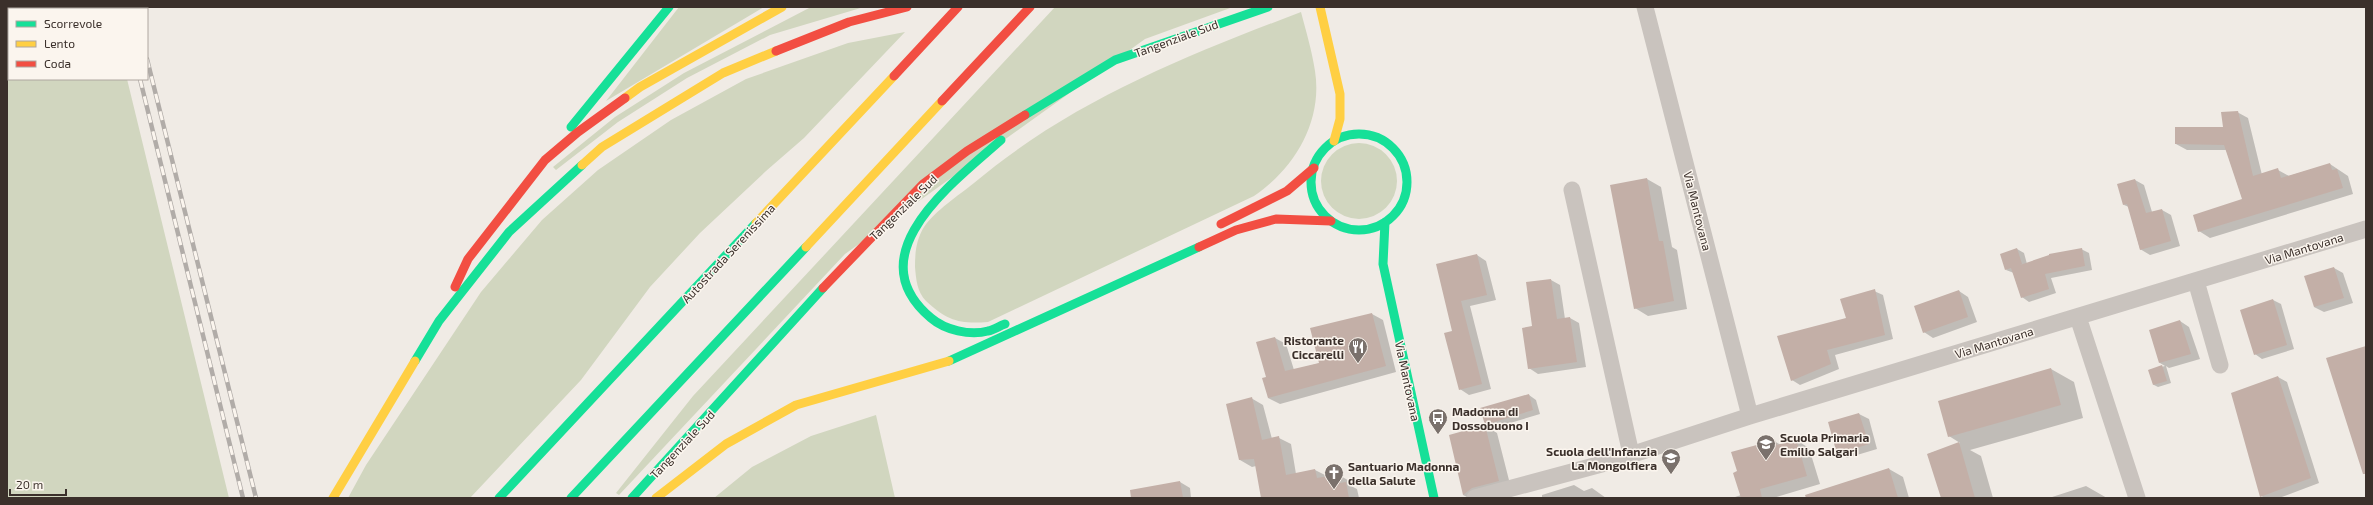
<svg xmlns="http://www.w3.org/2000/svg" width="2373" height="505" font-family="'Exo 2',sans-serif">
  <style>
    .green { fill: #d1d6bf }
    .shadow { fill: #0003 }
    .building { fill: #c3afa7 }
    .lines { fill: none; stroke-linecap: round; stroke-linejoin: round }
    .street { stroke: #c9c3be; stroke-width: 17 }
    .fast { stroke: #16e098; stroke-width: 9 }
    .slow { stroke: #ffcf43; stroke-width: 9 }
    .jam { stroke: #f24e42; stroke-width: 9 }
    .rail-casing { stroke: #b1aca8; stroke-width: 4.5 }
    .rail { stroke: #fbf5ee; stroke-width: 3; stroke-dasharray: 9; stroke-linecap: butt }
    .labels { text-anchor: middle; dominant-baseline: central; stroke-width: 3; stroke-linejoin: round; paint-order: stroke }
    .street-label { font-size: 12px; fill: #3b302b; stroke: #fbf5ee }
    .poi-label { font-size: 12px; font-weight: bold; fill: #3b302b; stroke: #fbf5ee; text-anchor: start }
  </style>
  <rect width="100%" height="100%" fill="#f0ebe5"/>
  <path class="green" d="M7,7H109L110,9H9V79H127L229,498H7Z
    M679,7H764L606,101Z
    M811,7H864L770,35L687,78L618,122L556,170L553,167L615,117L684,73Z
    M1055,7H1233L1145,39L845,254L619,495L616,493L693,396Z
    M1301,12C1306,31 1312,51 1315,71C1323,122 1294,169 1254,196L988,322C959,324 948,321 926,301C917,292 916,279 915,267C915,253 916,240 924,227C935,211 959,195 974,183C1072,101 1183,57 1301,12Z
    M905,32L804,138L766,171L700,233L650,287L581,380L470,498H348L366,465L481,292L542,220L598,170L671,120L746,79L848,43Z
    M1321 181a38 38 0 1 1 76 0a38 38 0 1 1-76 0Z
    M876,415L895,498H714L752,467L811,436Z"/>
  <path class="shadow" d="M2237,112L2248,118L2262,175L2278,170L2289,176L2330,164L2348,176L2353,194L2210,238L2199,231L2244,200L2227,150H2187L2176,144L2224,128Z
    M1647,179L1661,187L1672,247L1677,250L1687,309L1648,316L1635,308Z
    M2135,180L2144,185L2152,212L2162,210L2171,215L2180,246L2150,255L2140,249L2129,207L2124,205Z
    M2017,249L2024,253L2027,264L2081,249L2089,253L2092,270L2051,278L2056,293L2029,302L2022,297L2014,273L2006,270Z
    M1477,255L1486,261L1496,300L1470,306L1491,389L1469,395L1460,389L1453,332L1437,265Z
    M2334,268L2343,273L2353,303L2324,312L2314,307Z
    M1551,280L1560,285L1565,319L1570,318L1579,323L1586,367L1538,374L1529,368Z
    M1874,291L1883,295L1893,339L1835,355L1839,369L1800,385L1792,380Z
    M1959,291L1968,297L1977,322L1933,338L1924,332Z
    M2273,300L2281,304L2294,349L2262,359L2255,354L2242,311Z
    M1372,314L1383,320L1396,372L1280,404L1268,398L1267,378L1258,343L1275,338L1286,344L1294,370L1320,363Z
    M2180,321L2189,327L2200,359L2169,368L2166,366L2171,383L2158,387L2154,385L2149,370L2165,366L2160,363L2150,331Z
    M2051,369L2074,382L2083,418L1970,450L1981,456L1993,498H1942L1928,454L1960,443L1949,436Z
    M2278,377L2287,382L2319,483L2279,498H2265L2261,496Z
    M1529,395L1536,400L1540,414L1494,428L1486,424Z
    M1251,398L1263,405L1272,439L1279,438L1291,444L1296,474L1315,470L1327,476L1339,475L1351,482V486L1357,489L1359,498H1262L1256,466L1252,467L1240,460Z
    M1859,414L1869,419L1877,449L1847,458L1838,453Z
    M1485,426L1497,433L1511,488L1469,498L1463,495Z
    M1796,440L1809,448L1820,484L1773,498H1732L1741,495L1774,441L1781,445Z
    M1889,469L1903,477L1909,498H1831Z
    M1180,482L1190,488L1191,498H1150Z
    M1574,485L1584,491L1592,488L1606,498H1542V495Z
    M2086,486L2107,498H2049Z"/>
  <path class="building" d="M2238,111L2253,176L2278,168L2281,178L2330,163L2332,170L2337,169L2343,188L2198,232L2193,215L2242,199L2224,145L2175,144V127H2223L2221,112Z
    M1647,178L1659,241H1663L1674,301L1634,309L1610,185Z
    M2135,179L2146,213L2162,209L2171,241L2140,250L2127,204L2123,205L2117,184Z
    M2017,248L2022,264L2020,265L2049,255V254L2082,248L2085,266L2045,274L2049,289L2021,298L2011,268L2005,270L2000,254Z
    M1477,254L1487,295L1461,301L1482,384L1459,390L1444,333L1452,331L1436,264Z
    M2334,267L2344,298L2314,307L2304,276Z
    M1551,279L1557,319L1570,317L1577,362L1528,369L1522,328L1532,326L1526,282Z
    M1875,289L1885,335L1827,350L1831,364L1791,381L1777,336L1846,318L1840,299Z
    M1959,290L1968,317L1923,333L1914,306Z
    M2273,299L2287,345L2254,355L2240,310Z
    M1372,313L1386,366L1268,398L1262,378L1266,377L1256,342L1275,337L1285,371L1319,363L1310,328Z
    M2180,320L2191,354L2159,363L2149,330Z
    M2366,346V474H2363L2326,358Z
    M2162,365L2167,381L2153,385L2148,370Z
    M2051,368L2061,405L1948,437L1938,401Z
    M2278,376L2311,478L2260,497L2231,393Z
    M1529,394L1533,410L1485,425L1480,408Z
    M1252,397L1262,440L1279,436L1286,475L1315,469L1317,478L1339,474L1340,483L1346,482L1349,498H1261L1254,459L1239,460L1226,404Z
    M1859,413L1869,444L1837,454L1828,422Z
    M1485,425L1499,481L1472,488L1463,495L1449,435Z
    M1796,439L1807,476L1760,489L1762,498H1741L1733,473L1737,471L1731,452L1775,440L1777,445Z
    M1959,442L1975,498H1941L1927,454Z
    M1889,468L1898,498H1806L1805,495Z
    M1180,481L1183,498H1131L1130,490Z"/>
  <g class="lines">
    <path class="street" d="M1645,7L1750,416
      M1572,190L1631,454
      M2196,281L2220,365
      M2078,317L2137,498
      M1475,498L1609,462L1750,416L2366,229"/>
    <path class="fast" d="M1025,115L1115,60L1268,7
      M571,127L669,7
      M1311 182a48 48 0 1 1 96 0a48 48 0 1 1-96 0Z
      M1001,140C954,182 855,254 931,318C945,330 970,336 988,331C994,330 999,326 1005,324
      M1385,222L1383,264L1434,498
      M415,361L439,321L509,232L582,165
      M949,361L1199,247
      M499,498L756,223
      M571,498L806,247
      M632,498L823,288"/>
    <path class="slow" d="M1320,7L1340,94V119L1334,141
      M625,98L640,87L782,7
      M582,165L602,147L723,73L776,51
      M756,223L894,76
      M806,247L942,101
      M333,498L415,361
      M656,498L726,444L796,405L949,361"/>
    <path class="jam" d="M776,51L849,22L907,7
      M894,76L958,7
      M942,101L1030,7
      M1221,224L1287,191L1314,168
      M1199,247L1236,230L1276,219L1331,221
      M455,287L468,259L545,160L578,132L625,98
      M823,288L923,184L967,151L1025,115"/>
    <g class="rail-casing">
      <path id="rail" d="M122,7L123,9
        M134,7L135,9
        M147,59L256,498
        M140,79L243,498"/>
    </g>
    <use href="#rail" class="rail"/>
  </g>
  <defs>
    <g id="restaurant-pin" transform="scale(1)"><path d="M0 17L-7.5 6A9.5 9.5 0 1 1 7.5 6Z" fill="#7a716c" stroke="#fbf5ee"/><path d="M-5-6h1v4h1v-4h1v4h1v-4h1v5L-1.5 .5V6h-2V.5L-5-1ZM5-6V6H3V1.5H1.5Q1.5-4 5-6Z" fill="#fff"/></g>
    <g id="bus-pin" transform="scale(1)"><path d="M0 17L-7.5 6A9.5 9.5 0 1 1 7.5 6Z" fill="#7a716c" stroke="#fbf5ee"/><path d="M-5-6H5V4H4V6H2V4H-2V6H-4V4H-5ZM-3.5-4V0h7V-4ZM-3.5 1.2v1.5H-2V1.2ZM2 1.2v1.5H3.5V1.2Z" fill="#fff"/></g>
    <g id="school-pin" transform="scale(1)"><path d="M0 17L-7.5 6A9.5 9.5 0 1 1 7.5 6Z" fill="#7a716c" stroke="#fbf5ee"/><path d="M0-5L7-2L0 1L-7-2ZM-4 1L0 2.5L4 1V4Q0 6-4 4Z" fill="#fff"/></g>
    <g id="church-pin" transform="scale(1)"><path d="M0 17L-7.5 6A9.5 9.5 0 1 1 7.5 6Z" fill="#7a716c" stroke="#fbf5ee"/><path d="M-1.2-6h2.4v3.5h3.3v2.4h-3.3V6h-2.4V-.1h-3.3v-2.4h3.3Z" fill="#fff"/></g>
  </defs>
  <g fill-rule="evenodd">
    <use href="#restaurant-pin" x="1358" y="347"/>
    <use href="#bus-pin" x="1438" y="418"/>
    <use href="#school-pin" x="1766" y="444"/>
    <use href="#school-pin" x="1671" y="458"/>
    <use href="#church-pin" x="1334" y="473"/>
  </g>
  <g class="labels">
    <g class="street-label">
      <text transform="translate(1176 38) rotate(-20)">Tangenziale Sud</text>
      <text transform="translate(903 207) rotate(-44)">Tangenziale Sud</text>
      <text transform="translate(1698 211) rotate(76)">Via Mantovana</text>
      <text transform="translate(2304 248) rotate(-17)">Via Mantovana</text>
      <text transform="translate(728 253) rotate(-47)">Autostrada Serenissima</text>
      <text transform="translate(1994 342) rotate(-17)">Via Mantovana</text>
      <text transform="translate(1408 381) rotate(78)">Via Mantovana</text>
      <text transform="translate(682 444) rotate(-47)">Tangenziale Sud</text>
    </g>
    <g class="poi-label">
      <text x="1344" y="340" text-anchor="end">Ristorante<tspan x="1344" dy="14">Ciccarelli</tspan></text>
      <text x="1452" y="411">Madonna di<tspan x="1452" dy="14">Dossobuono I</tspan></text>
      <text x="1780" y="437">Scuola Primaria<tspan x="1780" dy="14">Emilio Salgari</tspan></text>
      <text x="1657" y="451" text-anchor="end">Scuola dell'Infanzia<tspan x="1657" dy="14">La Mongolfiera</tspan></text>
      <text x="1348" y="466">Santuario Madonna<tspan x="1348" dy="14">della Salute</tspan></text>
    </g>
  </g>
  <rect width="2373" height="505" fill="none" stroke="#3b302b" stroke-width="16"/>
  <rect x="8" y="8" width="140" height="72" fill="#fbf5ee" stroke="#aea6a0"/>
  <rect x="16" y="21" width="20" height="6" fill="#16e098" stroke="#aea6a0"/>
  <text x="44" y="28" font-size="12" fill="#3b302b">Scorrevole</text>
  <rect x="16" y="41" width="20" height="6" fill="#ffcf43" stroke="#aea6a0"/>
  <text x="44" y="48" font-size="12" fill="#3b302b">Lento</text>
  <rect x="16" y="61" width="20" height="6" fill="#f24e42" stroke="#aea6a0"/>
  <text x="44" y="68" font-size="12" fill="#3b302b">Coda</text>
  <path d="M10 489v6h56v-6" fill="none" stroke="#3b302b" stroke-width="2"/>
  <text x="16" y="489" font-size="12" fill="#3b302b" stroke="#fbf5ee" stroke-width="3" paint-order="stroke">20 m</text>
</svg>
